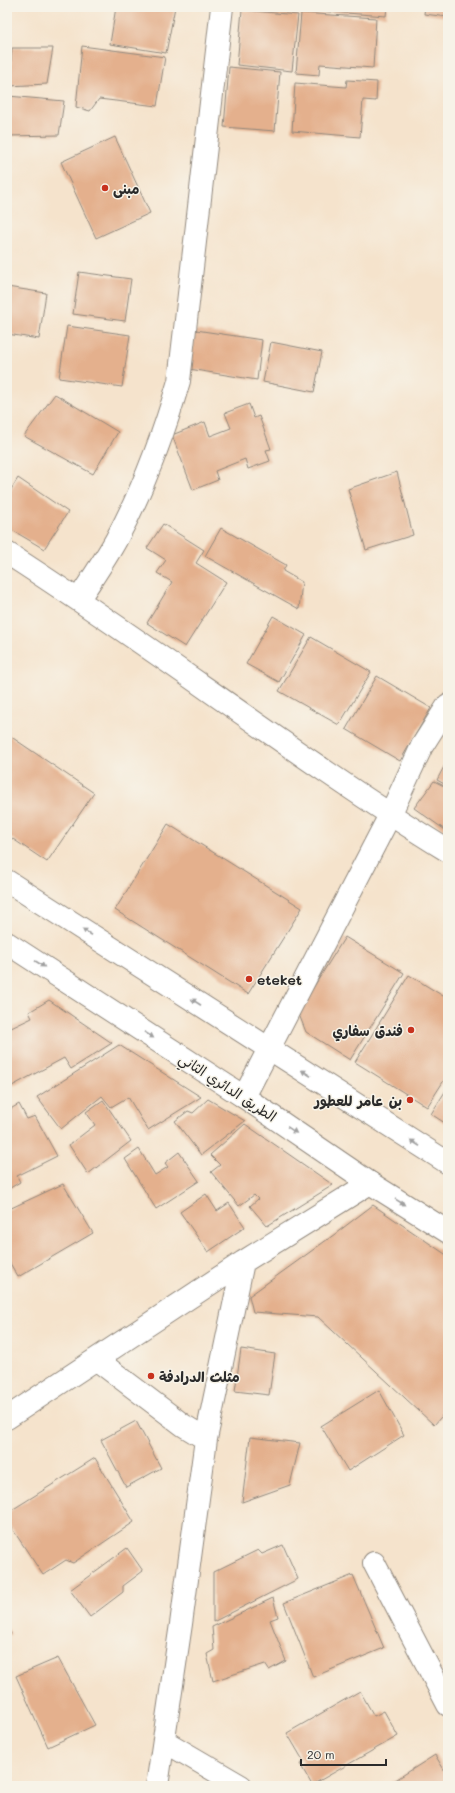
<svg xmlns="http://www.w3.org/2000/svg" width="455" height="1793" font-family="Mali,'Playpen Sans Arabic',sans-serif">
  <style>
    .building { fill: #e4b08d }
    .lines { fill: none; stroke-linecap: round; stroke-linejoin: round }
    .minor-casing { stroke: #90877c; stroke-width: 24 }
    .major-casing { stroke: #90877c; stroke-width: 24 }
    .minor { stroke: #fff; stroke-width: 22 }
    .major { stroke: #fff; stroke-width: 22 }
    .oneway { fill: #a0a0a0 }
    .poi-dot { fill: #c8321e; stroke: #f7f3e8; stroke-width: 1.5 }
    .labels { text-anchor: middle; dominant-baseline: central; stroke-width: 3; stroke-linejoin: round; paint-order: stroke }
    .poi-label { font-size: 14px; font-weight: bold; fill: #2b2b2b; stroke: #f7f3e8; text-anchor: start }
    .street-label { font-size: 14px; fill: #2b2b2b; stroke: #f7f3e8 }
  </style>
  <rect width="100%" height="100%" fill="#f7f3e8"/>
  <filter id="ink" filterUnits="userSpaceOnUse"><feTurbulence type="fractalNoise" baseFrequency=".025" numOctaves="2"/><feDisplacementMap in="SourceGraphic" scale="8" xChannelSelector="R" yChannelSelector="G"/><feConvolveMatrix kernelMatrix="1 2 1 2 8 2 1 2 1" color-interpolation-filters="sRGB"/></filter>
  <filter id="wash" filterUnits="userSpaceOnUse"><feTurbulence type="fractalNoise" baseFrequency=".012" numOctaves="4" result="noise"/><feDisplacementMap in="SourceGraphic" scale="16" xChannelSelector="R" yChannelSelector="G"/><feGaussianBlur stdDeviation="0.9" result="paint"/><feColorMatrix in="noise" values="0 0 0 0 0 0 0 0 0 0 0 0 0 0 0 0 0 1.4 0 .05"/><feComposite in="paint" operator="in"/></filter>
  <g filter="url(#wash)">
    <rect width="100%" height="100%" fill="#f5e3cc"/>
    <g id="blocks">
      <path class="building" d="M116,7H175L166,53L110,44Z
        M250,7H298L297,13Z
        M319,7H387L386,16L319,11Z
        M425,7H448V17L424,14Z
        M242,10L298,15L292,71L237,65Z
        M301,13L376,18L373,68L320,64L319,75L296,73Z
        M82,46L165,57L157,106L99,99L90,111L76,107Z
        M12,48H53L47,84L9,86Z
        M229,67L280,72L275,131L224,127Z
        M347,80L377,82L376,101L363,100L360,137L292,131L295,83L346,87Z
        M8,96L64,101L59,135L7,136Z
        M115,137L150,213L96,238L61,162Z
        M79,272L131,279L125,321L73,314Z
        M7,287L46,293L39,339L7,334Z
        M67,326L130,335L122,387L59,378Z
        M196,330L262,340L257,380L189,369Z
        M271,342L322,352L314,392L263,382Z
        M55,394L118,432L93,474L24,436Z
        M249,404L254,418L259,416L271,449L266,450L270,461L248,469L245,459L215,471L218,480L193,490L172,435L205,422L210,436L231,428L225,413Z
        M397,472L413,535L366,550L348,489Z
        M18,478L68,512L44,549L7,527V496Z
        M163,524L204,550L196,563L226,582L185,647L147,623L172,582L157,573L166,560L147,548Z
        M221,528L286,565L283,571L302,582L299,609L205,556Z
        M273,616L306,635L279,682L246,664Z
        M311,637L371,672L339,725L279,691Z
        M377,676L431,708L400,761L346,729Z
        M7,734L94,793L47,862L7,835Z
        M448,759V786L437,780Z
        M434,781L448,788V832L414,808Z
        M168,824L302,908L248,994L115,910Z
        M345,937L404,973L350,1060L306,1032L298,1012Z
        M409,975L448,999V1074L427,1107L355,1062Z
        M49,1000L112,1043L71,1069L64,1058L12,1086L7,1076V1030L32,1018L29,1012Z
        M119,1045L201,1097L148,1130L128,1097L111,1107L102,1096L61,1129L37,1097Z
        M448,1087V1125L431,1114Z
        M208,1099L245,1121L201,1155L175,1121L188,1111L193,1113Z
        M103,1100L131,1141L88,1174L69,1145L95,1125L86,1112Z
        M19,1104L27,1119L35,1116L57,1156L17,1176L20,1182L7,1190V1111Z
        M245,1124L333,1185L267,1226L250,1206L258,1199L254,1195L239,1206L211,1172L220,1165L210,1155Z
        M139,1149L155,1175L168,1167L165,1163L179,1152L199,1181L156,1209L125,1159Z
        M63,1184L93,1233L18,1277L7,1258V1210Z
        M206,1194L217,1211L229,1203L245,1227L208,1252L180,1212Z
        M373,1205L448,1256V1409L434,1425L318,1317L253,1312L249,1296L335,1234Z
        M241,1349L275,1354L269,1395L235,1391Z
        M379,1390L404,1435L348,1471L321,1426Z
        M136,1421L161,1468L126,1487L101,1440Z
        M250,1437L300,1443L290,1485L242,1502Z
        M95,1458L134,1522L73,1563L66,1560L43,1575L7,1521V1513Z
        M283,1545L298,1579L213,1622V1572L258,1550L262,1554Z
        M127,1548L143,1571L123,1586V1592L90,1617L70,1590Z
        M353,1575L384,1648L313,1677L284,1603Z
        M273,1598L278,1617L270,1620L286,1661L269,1670L265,1664L213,1681L207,1654L214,1650L212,1627Z
        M7,1627L11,1634L7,1637Z
        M58,1658L95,1725L48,1747L16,1676Z
        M360,1691L374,1716L384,1711L398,1736L312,1785L300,1764L304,1762L287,1733Z
        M435,1755L448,1776V1786H386Z"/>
    </g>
  </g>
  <g filter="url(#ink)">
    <use href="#blocks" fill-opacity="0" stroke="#90877c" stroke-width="1"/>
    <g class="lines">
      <g class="minor-casing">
        <path id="minor" d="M7,553C157,649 297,758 448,851
          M79,599C91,580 105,560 116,540C143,490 163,436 179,381L222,7
          M244,1097L390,815L422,746L448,705
          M97,1360L183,1425L206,1439
          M7,1418L243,1262L370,1183
          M374,1563L448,1705
          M164,1741L241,1786
          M157,1786L181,1624L206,1439L243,1262"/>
      </g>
      <g class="major-casing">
        <path id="major" d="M7,881L448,1163
          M7,943L244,1097L370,1183L448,1232"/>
      </g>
      <use href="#minor" class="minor"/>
      <use href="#major" class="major"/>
    </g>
    <defs><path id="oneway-solid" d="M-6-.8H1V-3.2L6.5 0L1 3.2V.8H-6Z"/></defs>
    <g class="oneway">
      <use href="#oneway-solid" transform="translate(87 932) rotate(-147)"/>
      <use href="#oneway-solid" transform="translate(40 964) rotate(33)"/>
      <use href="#oneway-solid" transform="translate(196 1002) rotate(-147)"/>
      <use href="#oneway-solid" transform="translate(149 1035) rotate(33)"/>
      <use href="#oneway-solid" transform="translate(306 1073) rotate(-147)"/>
      <use href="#oneway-solid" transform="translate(292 1130) rotate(34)"/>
      <use href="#oneway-solid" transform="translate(415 1143) rotate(-147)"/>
      <use href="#oneway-solid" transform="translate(400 1202) rotate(32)"/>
    </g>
  </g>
  <g class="poi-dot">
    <circle cx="105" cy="188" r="4"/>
    <circle cx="249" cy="979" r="4"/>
    <circle cx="411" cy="1030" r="4"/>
    <circle cx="410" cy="1100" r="4"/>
    <circle cx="151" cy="1376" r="4"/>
  </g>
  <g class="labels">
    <g class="poi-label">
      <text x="113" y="188">مبنى</text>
      <text x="257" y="979">eteket</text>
      <text x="403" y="1030" text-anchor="end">فندق سفاري</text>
      <text x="402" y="1100" text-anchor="end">بن عامر للعطور</text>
      <text x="159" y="1376">مثلث الدرادفة</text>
    </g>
    <g class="street-label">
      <text transform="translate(228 1087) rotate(33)">الطريق الدائري الثاني</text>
    </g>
  </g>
  <rect width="455" height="1793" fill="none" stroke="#f7f3e8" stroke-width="24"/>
  <path d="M301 1759v6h85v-6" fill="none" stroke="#2b2b2b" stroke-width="2"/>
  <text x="307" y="1759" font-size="12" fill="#2b2b2b" stroke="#f7f3e8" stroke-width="3" paint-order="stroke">20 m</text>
</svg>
